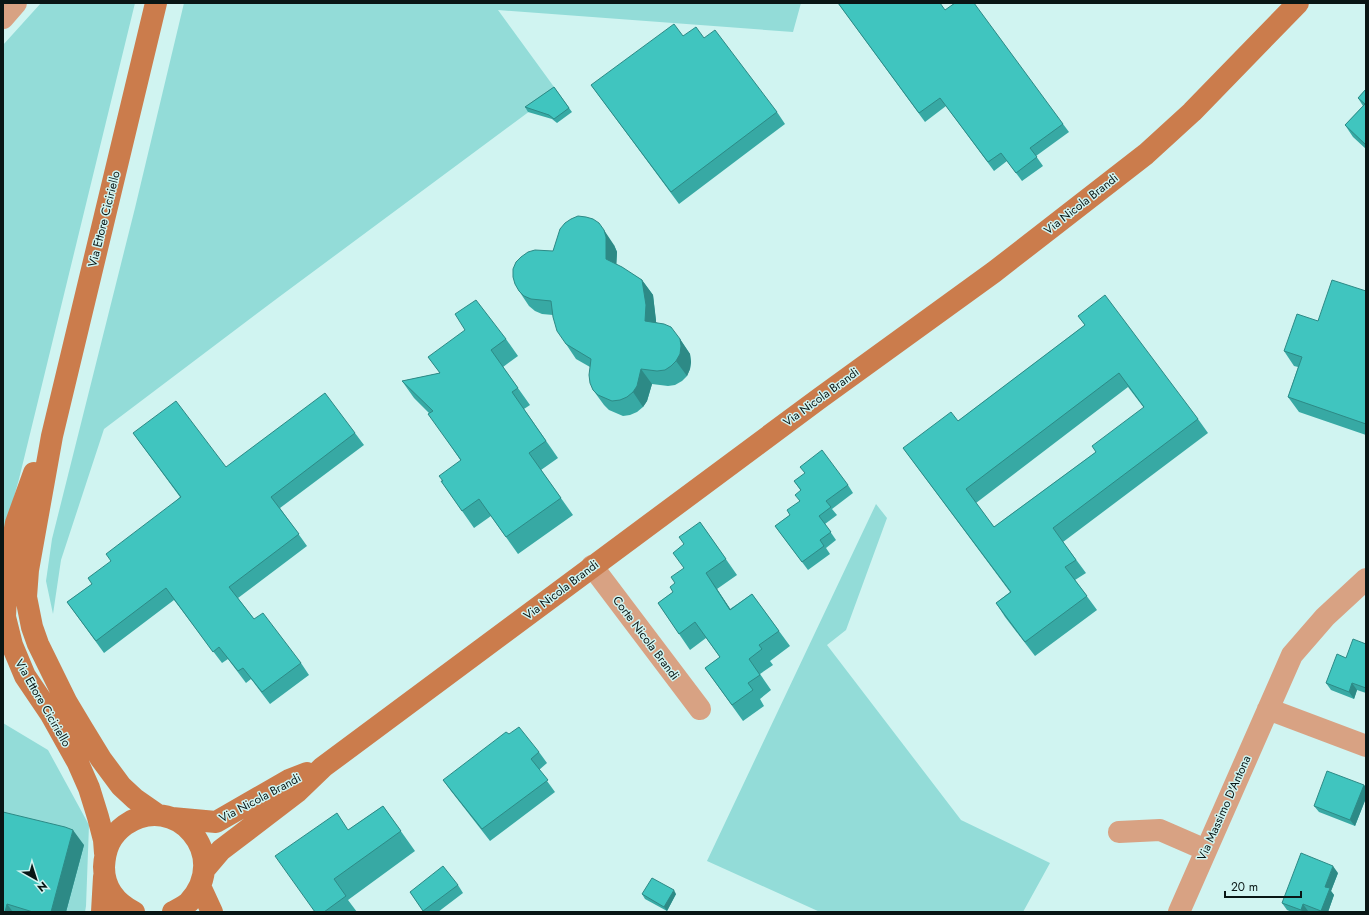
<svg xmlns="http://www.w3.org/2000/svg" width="1369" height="915" font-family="Jost,sans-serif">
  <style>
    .green { fill: #93dcd8 }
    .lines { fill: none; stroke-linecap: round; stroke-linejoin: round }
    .street { stroke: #d8a283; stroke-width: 22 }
    .secondary { stroke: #cb7c4c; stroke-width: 22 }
    .wall { fill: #37a9a4; fill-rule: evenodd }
    .shaded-wall { fill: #2d8a86 }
    .building { fill: #40c5bf; stroke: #2d8a86; fill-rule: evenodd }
    .labels { text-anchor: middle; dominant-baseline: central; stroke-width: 3; stroke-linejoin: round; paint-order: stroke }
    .street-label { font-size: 12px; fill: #091615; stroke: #d0f4f1 }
  </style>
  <rect width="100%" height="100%" fill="#d0f4f1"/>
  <path class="green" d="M41,3H135L19,479L3,537V45Z
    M184,3H801L793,32L498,10L557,91L279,297L104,429L61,560L53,614L46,581L52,539L135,208Z
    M876,504L887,518L846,630L827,645L961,820L1050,863L1023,912H820L707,861Z
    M3,723L48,750L89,825L86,906L85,912H65L3,824Z"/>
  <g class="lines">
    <path class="street" d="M3,18L16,3
      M592,566L700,709
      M1268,709L1366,746
      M1119,832L1160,830L1206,850
      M1179,912L1292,655L1325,617L1366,579"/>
    <path class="secondary" d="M156,3L52,436L28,570L26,597L32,627L38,644L67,703L82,728L101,759L121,786L135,799L158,815
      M34,473L16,523L7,572L5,617L12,645L25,676L50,713L78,763L89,788L98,817L104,840L105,853
      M172,818L216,822L289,780L307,773
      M204,870L221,850L297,792L323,767L820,398L994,272L1146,154L1192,112L1298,3
      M200,886L212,912
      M102,912L104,877
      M134,912C116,903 104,888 104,867C105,849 110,836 125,825C175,790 232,855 189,902C185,906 178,909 173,912"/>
  </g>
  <path class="wall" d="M838,3L945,10L1063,124L1069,132L1036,156L1043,166L1022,181L1007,161L994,171L946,106L925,122Z
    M683,36L704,38L777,112L785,124L679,204L591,85Z
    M554,87L572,112L557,123L552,119L528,112L525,107Z
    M1366,89V149L1353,137L1345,125L1363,106L1358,98Z
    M614,245L617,252L616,264L642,280L653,295L656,322L680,339L690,354L691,362L690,369L687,376L682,381L675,385L668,386L652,384L647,401L643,407L637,412L630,415L623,416L609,410L604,405L593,390L590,367L576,359L566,344L553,315L542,314L535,311L529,306L519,291L553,251Z
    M1366,291V435L1299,412L1288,397L1298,367L1294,366L1284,351L1318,321Z
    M1078,316L1198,419L1208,433L1063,542L1086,573L1075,580L1097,610L1035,656L1005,617L996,603L1010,592L903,448L958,421L1085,325ZM1128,387L1144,408L1096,452L994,527L976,503Z
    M506,339L518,356L503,367L530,405L524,409L558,458L541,470L573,515L518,554L491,516L474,528L441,481H442L461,461L429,413L414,398L402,381L440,373L428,357Z
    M133,433L226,467L355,433L364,445L280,508L307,546L238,598L254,619L301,663L309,675L270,704L251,679L246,683L228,659L222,663L174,600L104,653L67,602L92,584L180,497Z
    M794,481L848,485L853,493L832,509L837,515L825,524L836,540L826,548L830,554L808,570L775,526L790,515L800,501L801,491Z
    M700,522L737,575L717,589L730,609L752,594L790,646L770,661L773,665L760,674L771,690L760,699L764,706L743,721L705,668L720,657L706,638L690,650L658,603L673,592L684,568V544Z
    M1366,644V693L1357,690L1354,699L1331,690L1326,683L1346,658Z
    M539,752L547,763L539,770L555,792L490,841L451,791L443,780Z
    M1364,785L1366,788V798L1355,826L1319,812L1314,806Z
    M383,806L415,851L348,900L357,912H314L348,830Z
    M3,812L84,845L66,912H3Z
    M1338,873L1331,891L1334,895L1328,912H1309L1308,911V912H1292L1287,910L1282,903Z
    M458,885L463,893L438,912H424L410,892Z
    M642,894H676L667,911L645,899Z"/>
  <path class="shaded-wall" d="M604,230L614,245L617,252L616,274L606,259Z
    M642,280L653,295L656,320V336L645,321Z
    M680,339L690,354L691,362L690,369L687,376L676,361Z
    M641,369L652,384L647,401L643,407L633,392Z
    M706,573L717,589L741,625L730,610Z
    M1352,683L1357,690L1354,699L1349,692Z
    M1364,785L1366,788V798L1355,826L1350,820Z
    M73,830L84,845L66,912H51Z
    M1333,866L1338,873L1331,891L1334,895L1328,912H1321V911L1325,887Z
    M674,890L676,894L667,911L664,907Z
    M7,904L13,912H5Z
    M1303,904L1308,911V912H1302L1301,910Z"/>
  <path class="building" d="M838,3H940L945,10L955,3H974L1063,124L1030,148L1037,157L1016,173L1001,153L988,162L940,98L919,113Z
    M674,24L683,36L696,27L704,38L715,30L777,112L671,192L591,85Z
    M554,87L569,108L554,119L549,115L525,107Z
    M1366,89V145L1345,125L1365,104L1358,98Z
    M578,216L586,217L593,219L599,223L604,230L606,237V259L622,267L642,280L646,305L645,321L664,324L671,327L680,339L681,346L680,354L676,361L671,366L665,370L657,371L641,369L637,386L633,392L627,397L620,400L612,401L598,395L593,390L590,383L589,375L591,359L566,344L557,331L553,317L551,301L531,299L524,296L519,291L515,284L513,277V269L516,262L521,257L528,252L535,250L553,251L560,229L565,223L571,219Z
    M1332,280L1366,291V424L1288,397L1302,357L1284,351L1297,314L1318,321Z
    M1105,295L1198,419L1053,528L1076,560L1065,567L1087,596L1025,642L996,603L1011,592L903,448L951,412L958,421L1085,325L1078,316ZM1119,373L1144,407L1092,446L1096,452L994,527L966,489Z
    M476,300L506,339L491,350L518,388L512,392L546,441L529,453L561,498L506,537L479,499L462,511L441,481H443L439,476L461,460L428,414L433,411L402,381L440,373L428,357L465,330L455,314Z
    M325,393L355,433L271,497L299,534L229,587L254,619L263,613L301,663L262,692L243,668L238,671L219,647L213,652L166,588L96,641L67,602L92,584L88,578L111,561L106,554L181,497L133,433L176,401L226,467Z
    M822,450L848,485L826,501L831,507L819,516L831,532L820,540L824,546L802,562L775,526L790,515L787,510L800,501L795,495L801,490L794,481L805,473L800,467Z
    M700,522L726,559L706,573L730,610L752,594L779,631L759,645L762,649L749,659L760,675L748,683L753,690L732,705L705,668L720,657L695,622L679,634L658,603L673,592L670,587L675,583L671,577L684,568L673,553L684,544L679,537Z
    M1353,639L1366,644V688L1352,683L1349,692L1326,683L1337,654L1346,658Z
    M519,727L539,752L531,759L548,780L482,829L443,780L506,732L509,734Z
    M1327,771L1364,785L1350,820L1314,806Z
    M383,806L401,831L334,879L346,896L324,912H315L275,856L337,813L348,830Z
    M3,812L65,827L73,830L51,912H33L7,904L5,912H3Z
    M1301,853L1333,866L1325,887L1330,888L1321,911L1303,904L1301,910L1282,903Z
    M443,866L458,885L423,911L410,892Z
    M652,878L674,890L664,907L642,894Z"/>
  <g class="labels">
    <g class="street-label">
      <text transform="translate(1081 204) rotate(-38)">Via Nicola Brandi</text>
      <text transform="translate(104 219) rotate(-76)">Via Ettore Ciciriello</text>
      <text transform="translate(821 397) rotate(-36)">Via Nicola Brandi</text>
      <text transform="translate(561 590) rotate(-37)">Via Nicola Brandi</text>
      <text transform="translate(646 638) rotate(53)">Corte Nicola Brandi</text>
      <text transform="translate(43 703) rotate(60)">Via Ettore Ciciriello</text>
      <text transform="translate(260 798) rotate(-28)">Via Nicola Brandi</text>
      <text transform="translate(1224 808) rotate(-66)">Via Massimo D'Antona</text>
    </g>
  </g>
  <rect width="1369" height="915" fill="none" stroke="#091615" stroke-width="8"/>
  <g transform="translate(36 879) rotate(141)" stroke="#d0f4f1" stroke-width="3" paint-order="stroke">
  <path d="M0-3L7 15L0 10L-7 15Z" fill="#091615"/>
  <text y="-6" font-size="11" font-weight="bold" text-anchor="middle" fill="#091615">N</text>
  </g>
  <path d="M1225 891v6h76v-6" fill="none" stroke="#091615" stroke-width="2"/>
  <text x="1231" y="891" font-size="12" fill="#091615" stroke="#d0f4f1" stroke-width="3" paint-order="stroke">20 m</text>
</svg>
